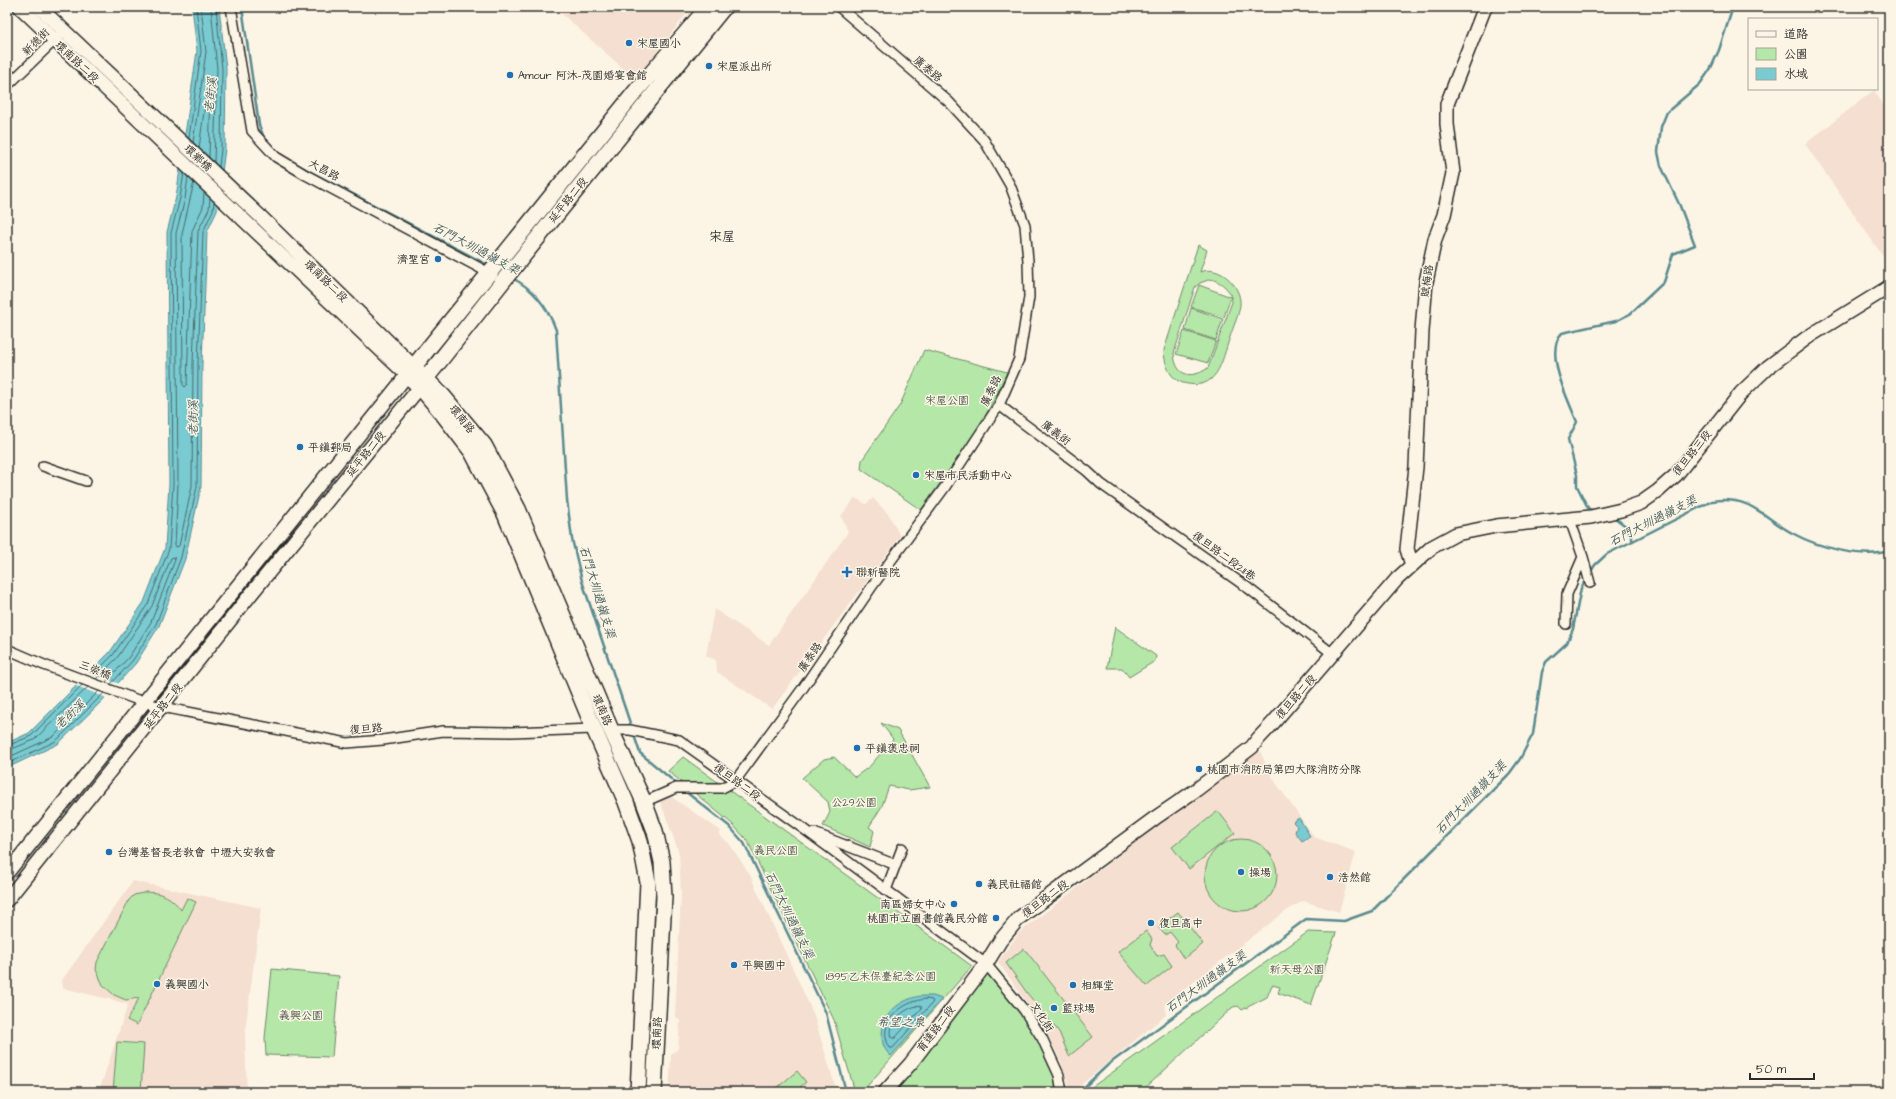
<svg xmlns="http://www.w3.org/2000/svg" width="1896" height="1099" font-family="'Architects Daughter','LXGW WenKai TC',sans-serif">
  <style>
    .built { fill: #f5dfd0 }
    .green { fill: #b4e7a8; stroke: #70896a; fill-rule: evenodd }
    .water { fill: #79cad1; stroke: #5a8a8f }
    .pier { fill: #fcf5e5 }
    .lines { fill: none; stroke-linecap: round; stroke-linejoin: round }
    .shore { stroke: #4a6b6d; stroke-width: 1 }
    .stream { stroke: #5a8a8f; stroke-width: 2.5 }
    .street-casing { stroke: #2b2b2b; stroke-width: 12 }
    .secondary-casing { stroke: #2b2b2b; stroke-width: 16 }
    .primary-casing { stroke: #2b2b2b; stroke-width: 18 }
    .street { stroke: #fcf5e5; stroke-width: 9 }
    .secondary { stroke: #fcf5e5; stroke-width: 13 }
    .primary { stroke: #fcf5e5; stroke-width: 15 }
    .poi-dot { fill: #1f6fb2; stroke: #fcf5e5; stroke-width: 1.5 }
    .labels { text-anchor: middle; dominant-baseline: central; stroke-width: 3; stroke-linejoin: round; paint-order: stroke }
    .street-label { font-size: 11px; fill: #2b2b2b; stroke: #fcf5e5 }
    .poi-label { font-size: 11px; fill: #2b2b2b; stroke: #fcf5e5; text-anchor: start }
    .park-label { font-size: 11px; fill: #4d5a4a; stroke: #fcf5e5 }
    .water-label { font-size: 12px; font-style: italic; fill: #425b5d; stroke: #fcf5e5 }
    .quarter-label { font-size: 13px; fill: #2b2b2b; stroke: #fcf5e5 }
  </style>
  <rect width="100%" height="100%" fill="#fcf5e5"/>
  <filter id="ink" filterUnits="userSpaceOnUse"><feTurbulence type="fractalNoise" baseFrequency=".025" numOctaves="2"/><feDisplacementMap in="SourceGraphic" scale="8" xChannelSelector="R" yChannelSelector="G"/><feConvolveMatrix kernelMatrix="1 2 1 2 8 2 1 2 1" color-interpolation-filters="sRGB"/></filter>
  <g filter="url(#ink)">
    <path class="built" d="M554,7H692L635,79Z
      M1874,90L1889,114V265L1805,144Z
      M855,498L866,504L873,498L889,515L900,536L772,709L717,672L716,660L706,656L714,609L769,645L848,532L841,516Z
      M1258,747L1272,777L1314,837L1356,852L1339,912L1303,901L1286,911L1165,1004L1166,1015L1072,1092H1069L1067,1079L1061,1062L1041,1022L998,962L1019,933Z
      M670,796L721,831L719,835L729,843L750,875L813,1013L837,1092H669L671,1054L678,1049L680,1020L675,1016L681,895L679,853L660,801Z
      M133,881L261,908L245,1032L247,1092L99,1091L128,1004L63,988L62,980Z"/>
    <path class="green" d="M1198,245L1207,250L1200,272C1218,264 1242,285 1240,305C1239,315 1233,327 1230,337C1221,363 1218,392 1183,383C1169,379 1164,362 1164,350ZM1211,279C1222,282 1232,291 1232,302L1208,368C1191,380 1175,376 1174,353L1195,287L1200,283Z
      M1199,285L1231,297L1224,317L1191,307Z
      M1191,308L1223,319L1216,340L1185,330Z
      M1184,331L1216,341L1208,363L1176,354Z
      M924,350L1007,372L996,396L979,428L921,510L861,469L862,460L900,405Z
      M1115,627L1156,656L1155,661L1129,677L1122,668H1107Z
      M881,723L898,730L930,787L909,790L889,786L882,806L869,827L874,831L870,847L823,826L830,812L828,802L802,778L824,759L834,757L855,777L870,766L893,739Z
      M683,757L972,966L862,1092H855L834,1020L747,840L731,823L668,771Z
      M1218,811L1235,833L1189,869L1172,847Z
      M1205 875a36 36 0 1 1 72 0a36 36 0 1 1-72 0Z
      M147,892C163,893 172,897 181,910L187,898L196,902L137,1025L127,1020L139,998L126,1000L114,995L103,985L96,970L97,962L129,900L134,895Z
      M1178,912L1203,944L1184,959L1175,945L1178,942L1170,932L1165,935L1158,927Z
      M1146,931L1152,939L1150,945L1157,956L1164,954L1172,966L1147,986L1118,952Z
      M1308,932L1336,933L1311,1005L1278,993L1280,987L1272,985L1267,997L1242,1010L1238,1006L1233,1007L1141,1092H1085Z
      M1023,949L1027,952L1093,1037L1069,1056L1059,1032L1027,993L1006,963Z
      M272,969L339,976L332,1057L266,1055L265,1038Z
      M985,970L1028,1016L1059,1075L1060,1092H894Z
      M117,1042L144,1044L141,1092H113Z
      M797,1071L806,1082L800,1087L810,1092H772Z"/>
    <path class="water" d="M192,7H219L226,68L225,149L217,211L207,232L202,364L201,487L185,559L159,626L136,663L102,701L58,744L7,768V743L29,733L110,652L144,602L165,548L169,484L167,232L176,197L197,51Z
      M1299,818L1310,836L1302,841L1295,832L1297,826L1293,822Z
      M920,996H933L942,999L891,1056C885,1051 882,1044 882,1036C882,1013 900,1000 920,996Z"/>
    <path class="pier" d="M87,672L120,684L107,698L74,685Z"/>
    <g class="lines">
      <path class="shore" d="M211,7L217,69L214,162
        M216,7L222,69L221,149L219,167
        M189,138L201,51L196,7
        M193,143L206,52L201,7
        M199,148L207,90L209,88L211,90L209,157
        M188,177L185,199L176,233L178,484L175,545L176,547L179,546L192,486L193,364L198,231L209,209L210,198
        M194,182L182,234L183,385L185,387L187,385L192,231L203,207L204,193
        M91,677L113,655L148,604L169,549L173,484L171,233L180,198L184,173
        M96,679L117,658L152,606L171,558L174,557L175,560L151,622L129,657L106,682
        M111,684L133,660L156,624L181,557L197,487L198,364L203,232L213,210L214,202
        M7,746L31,736L82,685
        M7,751L34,740L88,687
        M7,758L53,737L99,691
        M7,764L56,741L104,693
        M926,999L932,1000L933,1002L893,1048H890C875,1023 902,1001 926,999Z
        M916,1006L920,1005L922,1008L895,1038H892C887,1022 903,1010 916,1006Z"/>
      <path class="stream" d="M242,7L259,125L265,140
        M296,164L488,265
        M512,278C534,289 548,308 556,330L567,500L572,539L582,581L630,723
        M1592,510L1588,508L1577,486V475L1568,439L1577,422C1569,401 1543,352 1562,333L1616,321L1630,314L1664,282L1673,254L1695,245L1680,206L1661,166L1658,152L1661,127L1667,112L1700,84L1711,68L1719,50L1733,7
        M1615,518L1627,527L1633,541
        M1590,573L1595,565L1607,554L1712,501C1752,495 1763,518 1794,534C1818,547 1862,559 1889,551
        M635,738L640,753L677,784
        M686,792L729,826L744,843L826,1013L846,1092
        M1079,1092L1109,1064L1306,919L1344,921L1372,911L1509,774L1520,759L1533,734L1542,672L1546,662L1567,643L1573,629L1581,588L1586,579"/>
      <g class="street-casing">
        <path id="street" d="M231,7L252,131L276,157L306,175L493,275
          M7,86L59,36
          M999,405L1087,471L1101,484L1248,588L1333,654
          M43,466L86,481
          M1570,520L1583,557L1590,583
          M1566,624L1567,594L1583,557
          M7,649L44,665L143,702L162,707L347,743L383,740L443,731L511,732L594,729
          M611,730H630L679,740L804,829L986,964L1024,1010L1042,1038L1059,1075L1062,1092
          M644,802L676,788H722L735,781L803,688L873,585L945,487L999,405L1019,359L1029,297L1028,261L1025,225L1010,185L984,140L949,102L839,7
          M814,833L896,865
          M886,890L902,848"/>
      </g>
      <g class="secondary-casing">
        <path id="secondary" d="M39,7L263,219L414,367
          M1412,565L1407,549L1416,467L1422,331L1426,282L1435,239L1444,215L1453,173L1447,124V104L1485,7
          M7,873L407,375L20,7
          M7,900L251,594L420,387
          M885,1092L911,1063L986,964L1000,941L1019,918L1155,818L1196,790L1252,747L1258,739L1273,723L1397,579L1432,547L1456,534L1496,526L1591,517L1621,510L1641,503L1658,491L1676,475L1741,393L1768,367L1808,337L1889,287"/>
      </g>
      <g class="primary-casing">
        <path id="primary" d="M414,367L443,396L484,445L518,509L611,730L644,802L655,831L662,862L664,897L654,1092
          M420,386L503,281L724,7
          M638,1092L648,882L640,841L626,802L594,729L505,514L472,452L442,413L420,387L407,375L636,91L708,7"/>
      </g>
      <use href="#street" class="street"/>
      <use href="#secondary" class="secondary"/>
      <use href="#primary" class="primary"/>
    </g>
  </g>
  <g class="poi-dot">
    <circle cx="629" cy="43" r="4"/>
    <circle cx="709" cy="66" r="4"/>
    <circle cx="510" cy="75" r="4"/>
    <circle cx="438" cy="259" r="4"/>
    <circle cx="300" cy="447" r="4"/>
    <circle cx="916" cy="475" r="4"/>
    <path d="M845 566h4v4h4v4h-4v4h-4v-4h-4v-4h4z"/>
    <circle cx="857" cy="748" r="4"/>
    <circle cx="1199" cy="769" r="4"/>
    <circle cx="109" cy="852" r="4"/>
    <circle cx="1241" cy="872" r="4"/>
    <circle cx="1330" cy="877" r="4"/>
    <circle cx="979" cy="884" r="4"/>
    <circle cx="954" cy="904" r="4"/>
    <circle cx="996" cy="918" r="4"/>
    <circle cx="1151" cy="923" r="4"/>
    <circle cx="734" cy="965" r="4"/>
    <circle cx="157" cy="984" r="4"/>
    <circle cx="1073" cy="985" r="4"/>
    <circle cx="1054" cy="1008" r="4"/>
  </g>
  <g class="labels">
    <g class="street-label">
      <text transform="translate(36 42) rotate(-45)">新德街</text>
      <text transform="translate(77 62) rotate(43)">環南路二段</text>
      <text transform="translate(928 69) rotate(40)">廣泰路</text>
      <text transform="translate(198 158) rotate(43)">環鄉橋</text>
      <text transform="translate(324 170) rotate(28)">大昌路</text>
      <text transform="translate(568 200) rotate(-51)">延平路二段</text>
      <text transform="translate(326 281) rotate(44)">環南路二段</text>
      <text transform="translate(1427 281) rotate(-82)">賦梅路</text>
      <text transform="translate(991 391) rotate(-64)">廣泰路</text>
      <text transform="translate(462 419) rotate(51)">環南路</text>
      <text transform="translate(1056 433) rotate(37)">廣義街</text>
      <text transform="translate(1692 453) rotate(-51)">復旦路三段</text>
      <text transform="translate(366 454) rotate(-51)">延平路二段</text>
      <text transform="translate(1224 556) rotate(36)">復旦路二段211巷</text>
      <text transform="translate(810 657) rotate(-56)">廣泰路</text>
      <text transform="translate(95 670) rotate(21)">三崇橋</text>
      <text transform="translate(1296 697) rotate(-49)">復旦路二段</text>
      <text transform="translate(163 706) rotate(-52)">延平路二段</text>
      <text transform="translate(602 710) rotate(67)">環南路</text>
      <text transform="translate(366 729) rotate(-4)">復旦路</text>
      <text transform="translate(737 782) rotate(36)">復旦路二段</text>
      <text transform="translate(1045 899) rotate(-37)">復旦路二段</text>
      <text transform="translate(1042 1017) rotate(57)">文化街</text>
      <text transform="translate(936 1029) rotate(-53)">育達路二段</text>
      <text transform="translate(657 1033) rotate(-87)">環南路</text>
    </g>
    <g class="poi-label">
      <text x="637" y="43">宋屋國小</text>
      <text x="717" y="66">宋屋派出所</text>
      <text x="518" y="75">Amour 阿沐-茂園婚宴會館</text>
      <text x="430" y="259" text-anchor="end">濟聖宮</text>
      <text x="308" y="447">平鎮郵局</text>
      <text x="924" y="475">宋屋市民活動中心</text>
      <text x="856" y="572">聯新醫院</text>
      <text x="865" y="748">平鎮褒忠祠</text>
      <text x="1207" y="769">桃園市消防局第四大隊消防分隊</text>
      <text x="117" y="852">台灣基督長老教會 中壢大安教會</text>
      <text x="1249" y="872">操場</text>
      <text x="1338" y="877">浩然館</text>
      <text x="987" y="884">義民社福館</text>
      <text x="946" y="904" text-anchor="end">南區婦女中心</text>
      <text x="988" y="918" text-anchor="end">桃園市立圖書館義民分館</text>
      <text x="1159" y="923">復旦高中</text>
      <text x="742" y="965">平興國中</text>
      <text x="165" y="984">義興國小</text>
      <text x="1081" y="985">相輝堂</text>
      <text x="1062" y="1008">籃球場</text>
    </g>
    <g class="park-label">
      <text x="947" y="400">宋屋公園</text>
      <text x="854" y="802">公29公園</text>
      <text x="776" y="850">義民公園</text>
      <text x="1297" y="969">新天母公園</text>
      <text x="881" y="976">1895乙未保臺紀念公園</text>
      <text x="301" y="1015">義興公園</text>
    </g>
    <g class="water-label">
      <text transform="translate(211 95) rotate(-84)">老街溪</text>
      <text transform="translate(476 249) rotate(28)">石門大圳過嶺支渠</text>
      <text transform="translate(193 418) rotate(-90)">老街溪</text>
      <text transform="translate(1653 521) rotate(-27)">石門大圳過嶺支渠</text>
      <text transform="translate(597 592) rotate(73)">石門大圳過嶺支渠</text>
      <text transform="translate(70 715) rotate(-43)">老街溪</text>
      <text transform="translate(1471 798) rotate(-46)">石門大圳過嶺支渠</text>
      <text transform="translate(789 915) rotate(64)">石門大圳過嶺支渠</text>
      <text transform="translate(1206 982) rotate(-36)">石門大圳過嶺支渠</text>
      <text x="901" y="1022">希望之泉</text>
    </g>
    <g class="quarter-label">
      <text x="722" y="237">宋屋</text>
    </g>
  </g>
  <rect width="1896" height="1099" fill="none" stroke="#fcf5e5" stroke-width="24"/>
  <rect x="12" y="12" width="1872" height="1075" fill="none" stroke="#2b2b2b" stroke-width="1.5" filter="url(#ink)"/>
  <rect x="1748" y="18" width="130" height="72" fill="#fcf5e5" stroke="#a8a49b"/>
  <rect x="1756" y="31" width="20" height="6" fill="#fcf5e5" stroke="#a8a49b"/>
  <text x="1784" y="38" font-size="12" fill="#2b2b2b">道路</text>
  <rect x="1756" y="48" width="20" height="12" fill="#b4e7a8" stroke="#a8a49b"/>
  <text x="1784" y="58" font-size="12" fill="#2b2b2b">公園</text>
  <rect x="1756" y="68" width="20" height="12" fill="#79cad1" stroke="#a8a49b"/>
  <text x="1784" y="78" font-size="12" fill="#2b2b2b">水域</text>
  <path d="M1750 1073v6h64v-6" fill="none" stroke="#2b2b2b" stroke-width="2"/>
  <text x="1756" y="1073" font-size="12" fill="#2b2b2b" stroke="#fcf5e5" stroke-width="3" paint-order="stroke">50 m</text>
</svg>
